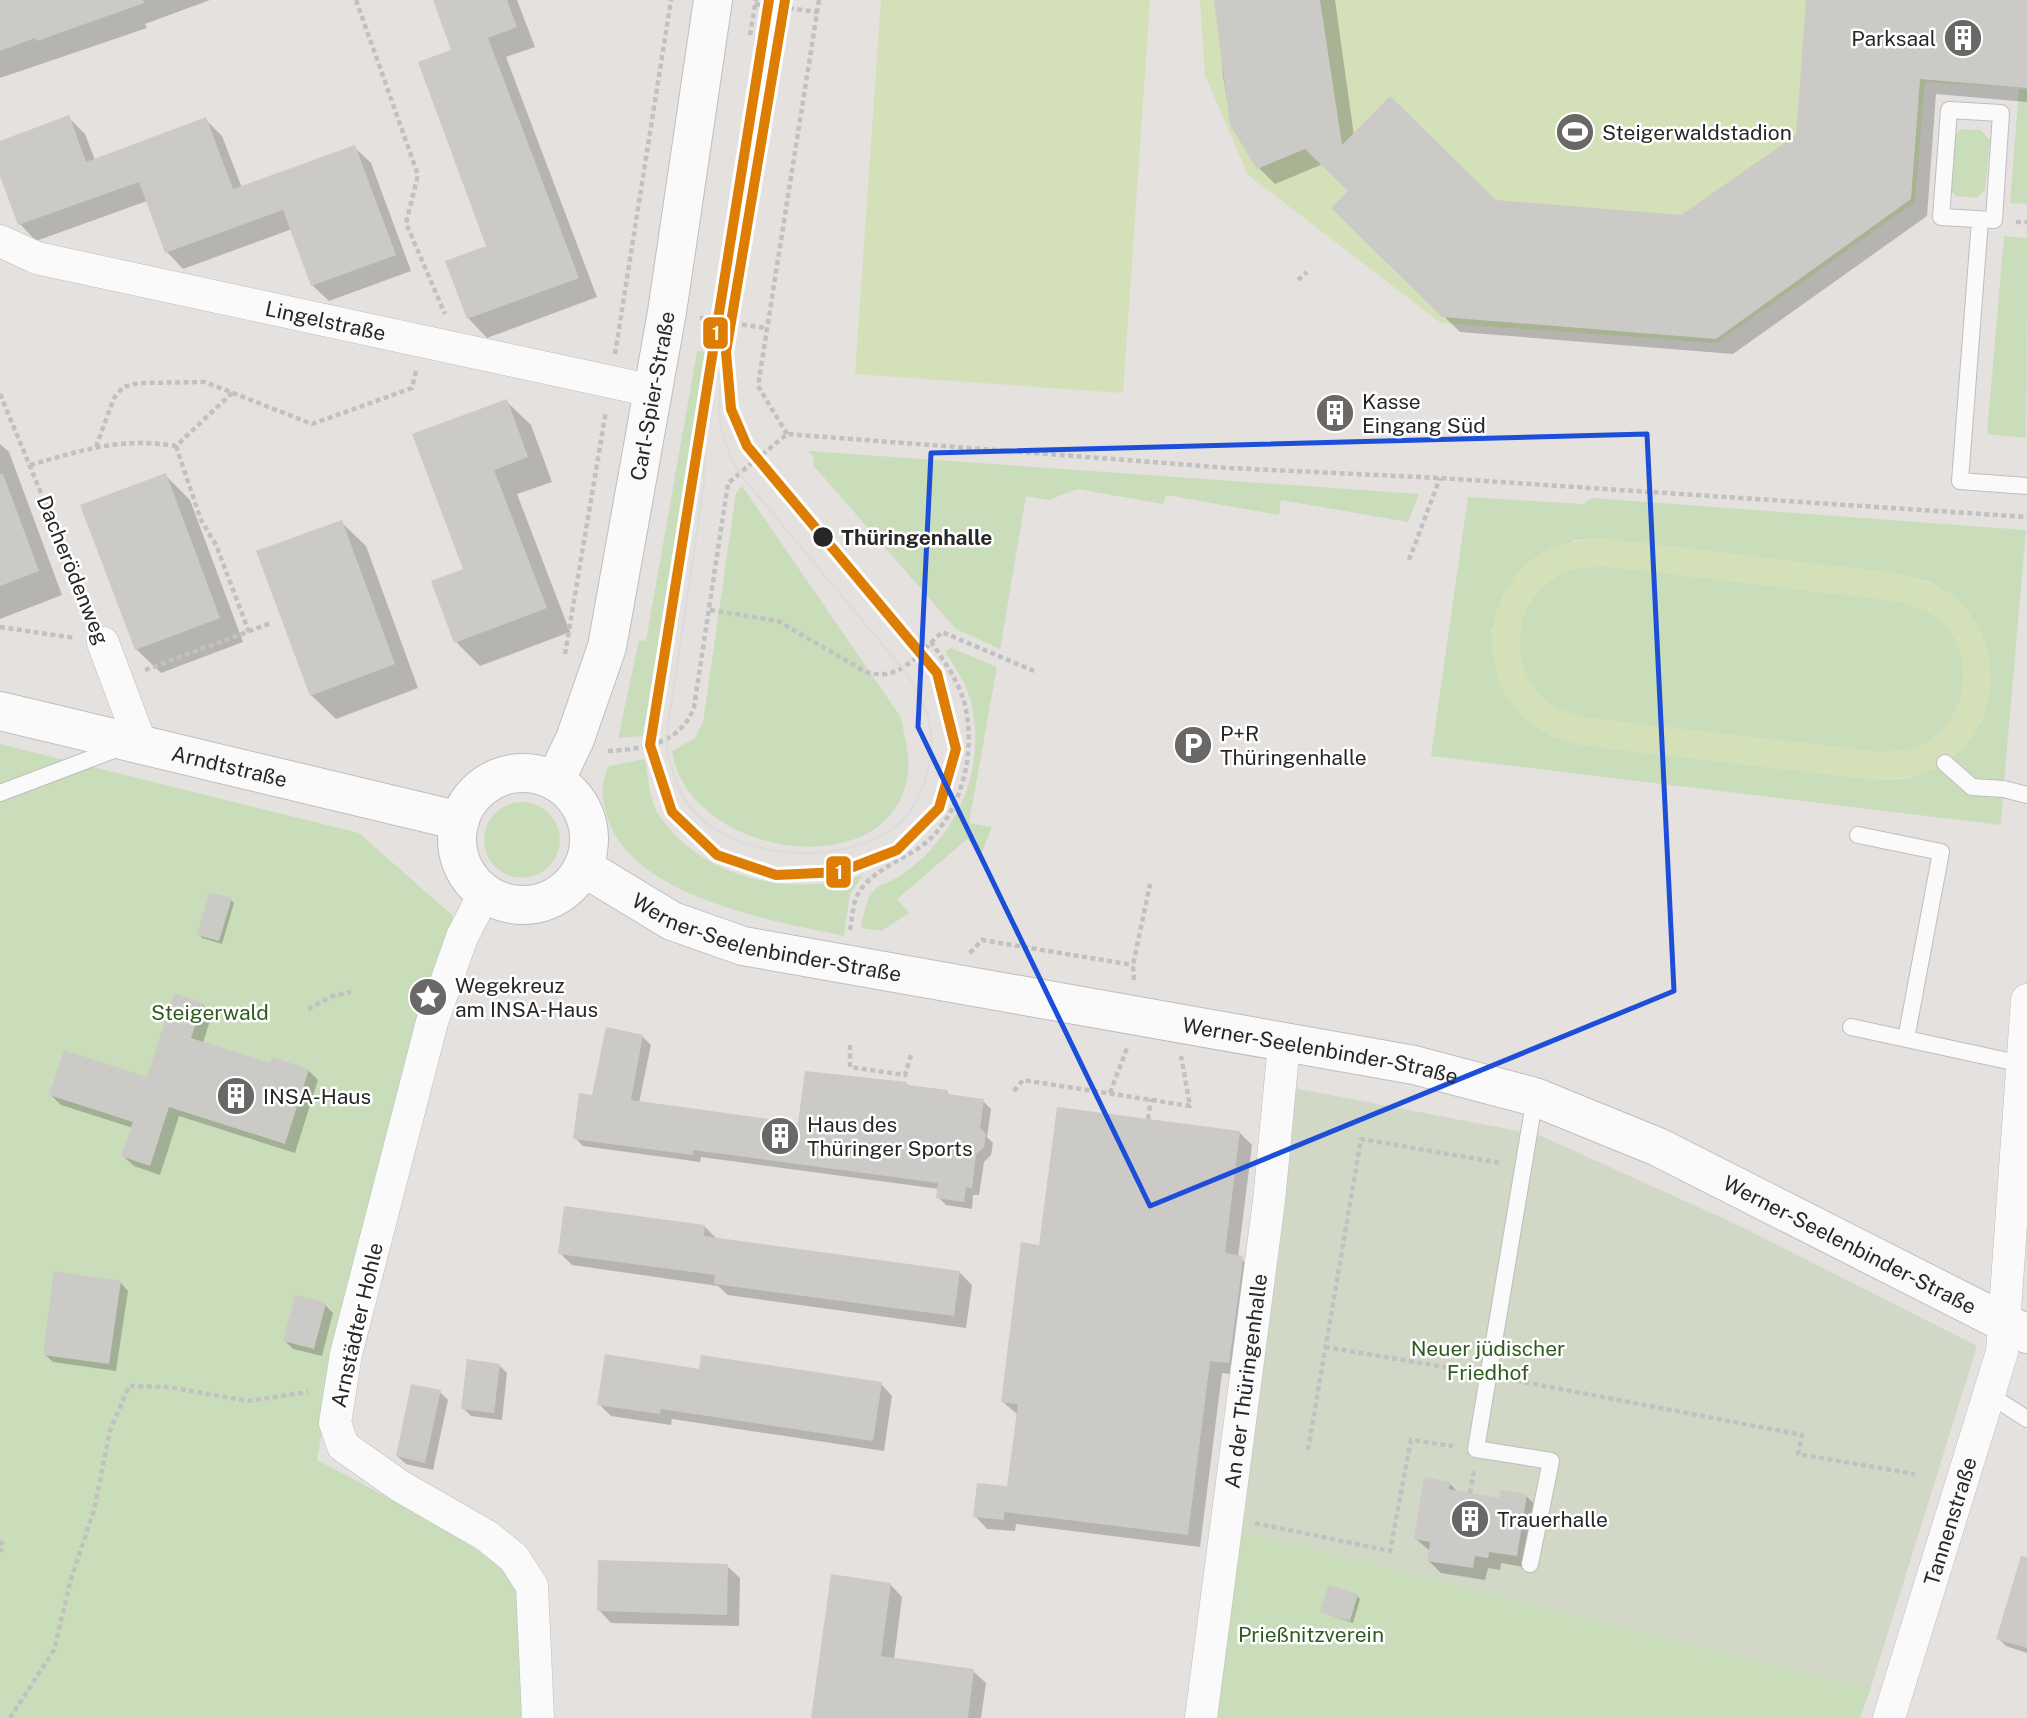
<svg xmlns="http://www.w3.org/2000/svg" width="2027" height="1718" font-family="'Public Sans',sans-serif">
  <style>
    .green { fill: #caddba }
    .cemetery { fill: #d2d8c6 }
    .pitch { fill: #d3e0b8; fill-rule: evenodd }
    .shadow { fill: #0003 }
    .building { fill: #cccac7 }
    .lines { fill: none; stroke-linecap: round; stroke-linejoin: round }
    .service-casing { stroke: #bfbebf; stroke-width: 18 }
    .minor-casing { stroke: #bfbebf; stroke-width: 33 }
    .tertiary-casing { stroke: #bfbebf; stroke-width: 40 }
    .path { stroke: #c2c1c1; stroke-width: 4.5; stroke-dasharray: 5 3.5; stroke-linecap: butt }
    .service { stroke: #fbfafa; stroke-width: 16 }
    .minor { stroke: #fbfafa; stroke-width: 32 }
    .tertiary { stroke: #fbfafa; stroke-width: 38 }
    .tram { stroke: #dcdcdd; stroke-width: 2 }
    .tram-1-casing { stroke: #fff; stroke-width: 16 }
    .tram-1 { stroke: #dd7d04; stroke-width: 10 }
    .marked { fill: none; stroke: #1d4ed8; stroke-width: 5; stroke-linejoin: round }
    .stop-dot { fill: #272727; stroke: #fff; stroke-width: 2.5 }
    .labels { text-anchor: middle; dominant-baseline: central; stroke-width: 5; stroke-linejoin: round; paint-order: stroke }
    .poi-label { font-size: 21px; fill: #272727; stroke: #fff; text-anchor: start }
    .street-label { font-size: 21px; fill: #272727; stroke: #fff }
    .stop-label { font-size: 21px; font-weight: bold; fill: #272727; stroke: #fff; text-anchor: start }
    .park-label { font-size: 21px; fill: #305b20; stroke: #fff }
    .line-badge { stroke: #fff; stroke-width: 2.5 }
    .badge-label { font-size: 19px; text-anchor: middle; font-weight: bold; fill: #fff }
  </style>
  <rect width="100%" height="100%" fill="#e4e1de"/>
  <path class="green" d="M2019,89H2027V204L2010,203Z
    M1961,129L1981,130L1990,140L1985,190L1976,198L1956,196L1948,187L1952,137Z
    M2004,236L2027,238L2026,438L1987,434Z
    M697,351L706,352L643,736L618,738L639,640L646,641Z
    M808,451L1419,494L1408,522L1281,500L1279,515L1166,495L1163,504L1077,489L1049,500L1026,496L1000,649L956,629L813,465L814,457Z
    M742,486L900,716C905,736 911,758 907,779C887,887 688,857 672,751L695,738L703,722L736,493Z
    M1468,497L1583,504L1592,498L2026,530L2004,783L1976,781L1950,758L1983,720L1959,600L1932,583L1902,574L1605,539L1574,540L1491,630L1551,736L1581,745L1878,780L1909,778L1939,767L2003,797L2001,825L1431,756Z
    M1604,566L1896,601C1912,605 1928,610 1941,621C1977,655 1969,718 1926,743C1912,751 1895,752 1879,752L1586,718C1571,713 1555,709 1542,698C1507,663 1513,601 1557,576C1571,568 1588,567 1604,566Z
    M951,648L997,667L969,823L992,827L981,855L967,839L897,899L909,913L882,931L861,928C872,872 877,896 912,867C962,827 987,762 970,699C966,682 954,666 945,651Z
    M0,744L359,833L453,916L332,1375L317,1460C348,1476 502,1556 513,1580C529,1617 522,1677 521,1718H0Z
    M645,759C648,775 649,798 657,812C698,878 792,899 863,875L850,894L844,936C772,921 627,896 606,813C601,795 601,782 609,766Z
    M484 840a38 38 0 1 1 76 0a38 38 0 1 1-76 0Z
    M1241,1531L1870,1690L1860,1718H1215Z"/>
  <path class="cemetery" d="M1294,1088L1539,1135L1740,1226L1977,1346L1870,1690L1241,1531Z"/>
  <path class="pitch" d="M881,0H1150L1123,393L855,374Z
    M1200,0H2027V88L1925,82L1915,202L1717,343L1441,323L1248,175L1205,75Z
    M1605,539L1902,574C1922,580 1943,586 1959,601C2007,647 2000,734 1940,766C1920,777 1900,778 1878,780L1581,745C1561,739 1540,733 1524,718C1475,671 1484,587 1543,552C1562,541 1584,540 1605,539ZM1604,566L1896,601C1912,605 1928,610 1941,621C1977,655 1969,718 1926,743C1912,751 1895,752 1879,752L1586,718C1571,713 1555,709 1542,698C1507,663 1513,601 1557,576C1571,568 1588,567 1604,566Z"/>
  <path class="shadow" d="M0,0H210L145,24L147,28L0,78Z
    M434,0H517L535,47L506,57L597,297L487,338L468,318L488,247L454,52Z
    M1217,0H1335L1354,136L1496,202L1682,217L1798,136L1808,0H2027V102L1936,94L1927,216L1733,354L1460,332L1334,208L1350,191L1323,164L1275,184L1259,168L1231,124L1223,76Z
    M69,118L85,134L95,160L205,119L222,136L242,188L354,147L371,163L411,271L329,301L312,285L292,229L183,269L167,252L147,201L36,241L20,224L0,171V142Z
    M506,401L531,425L552,482L517,494L570,632L480,666L456,642L465,570Z
    M0,444L9,452L62,595L0,619Z
    M165,475L190,500L243,642L161,673L136,649Z
    M341,522L366,546L418,688L336,719L311,695Z
    M231,900L234,903L222,944L202,938L199,934Z
    M202,1004L212,1014L203,1043L271,1065L308,1070L318,1080L295,1153L179,1116L160,1175L134,1166L123,1156L133,1128L61,1105L51,1095L149,1079Z
    M642,1036L651,1045L639,1103L799,1125L906,1083L910,1087L947,1092L952,1097L983,1101L991,1109L987,1137L993,1143L991,1155L984,1162L979,1195H973L972,1209L946,1205L938,1197L939,1189L701,1157L700,1162L583,1146L575,1138L594,1097Z
    M1239,1132L1252,1145L1238,1257L1255,1270L1241,1375L1222,1373L1200,1547L1016,1524L1015,1531L987,1529L975,1516L1009,1488L1018,1415L1003,1402L1041,1247Z
    M704,1226L717,1239L959,1272L972,1285L966,1328L728,1295L718,1286L572,1265L560,1253Z
    M120,1282L128,1291L116,1371L53,1362L44,1354Z
    M325,1305L333,1313L322,1356L293,1349L285,1341Z
    M499,1365L507,1373L502,1420L471,1416L463,1408Z
    M700,1371L881,1384L892,1396L884,1451L672,1419L671,1425L611,1416L599,1404Z
    M440,1392L448,1400L433,1470L406,1464L397,1456Z
    M1449,1483L1459,1493L1500,1500L1526,1496L1539,1508L1529,1568L1501,1563L1500,1570L1488,1568L1485,1580L1441,1573L1428,1560L1430,1551L1416,1539Z
    M727,1566L740,1578L739,1626L611,1623L599,1610Z
    M890,1584L902,1597L894,1660L973,1671L986,1683L981,1718H813Z
    M1357,1596L1360,1599L1353,1623L1322,1612Z
    M2027,1603V1653L2006,1646L1998,1638Z"/>
  <path class="building" d="M0,0H143L144,3L37,41L35,38L0,51Z
    M433,0H507L517,27L488,38L579,278L467,319L445,261L486,246L418,62L451,50Z
    M1214,0H1320L1342,145L1390,96L1496,200L1681,215L1796,135L1806,0H2027V88L1920,79L1911,199L1716,339L1442,317L1331,208L1348,191L1305,149L1257,169L1230,125Z
    M69,115L86,162L206,117L233,189L355,145L396,255L311,286L283,210L165,253L139,182L18,225L0,176V141Z
    M507,399L528,457L494,470L547,608L454,643L431,581L463,569L412,434Z
    M166,473L220,618L135,650L80,505Z
    M0,474H3L39,571L0,586Z
    M342,520L395,664L310,696L256,551Z
    M209,892L232,898L219,941L197,935Z
    M174,993L203,1003L191,1038L270,1063L272,1057L309,1069L285,1144L169,1107L150,1166L121,1156L133,1122L49,1095L64,1050L147,1077Z
    M606,1027L643,1035L631,1100L798,1123L805,1071L907,1082V1085L948,1090V1094L984,1099L980,1128L986,1134L984,1147L976,1154L972,1188L966,1187L964,1202L936,1198L938,1183L693,1150V1155L573,1139L579,1093L592,1095Z
    M1057,1107L1240,1131L1225,1253L1243,1256L1241,1275L1229,1363L1210,1361L1188,1535L1004,1512V1520L973,1517L977,1483L1007,1486L1018,1404L1001,1402L1021,1242L1039,1245Z
    M564,1206L705,1225L704,1236L960,1271L954,1316L714,1284L715,1275L558,1254Z
    M54,1271L121,1281L109,1364L43,1355Z
    M295,1295L326,1303L314,1349L283,1341Z
    M605,1354L699,1369L701,1355L882,1382L873,1441L661,1409L660,1414L597,1405Z
    M467,1359L500,1364L494,1413L461,1409Z
    M411,1384L441,1390L425,1463L396,1456Z
    M1424,1477L1450,1482L1449,1489L1499,1498L1500,1490L1527,1494L1517,1556L1489,1552L1488,1558L1475,1556L1473,1568L1427,1561L1430,1542L1414,1539Z
    M2021,1556L2027,1557V1648L1996,1639Z
    M598,1560L728,1564L727,1615L597,1611Z
    M831,1574L891,1583L881,1656L974,1669L968,1718H811Z
    M1328,1585L1358,1594L1350,1621L1320,1612Z"/>
  <g class="lines">
    <g class="service-casing">
      <path id="service" d="M1949,110L2001,113L1994,220L1941,217Z
        M1980,220L1960,481L2027,486
        M1945,763L1972,787L2004,789L2027,795
        M0,793L119,748
        M1858,835L1941,852L1906,1039
        M1851,1027L2022,1064
        M1988,1394L2027,1419
        M1530,1564L1551,1461L1476,1449L1535,1097"/>
    </g>
    <g class="minor-casing">
      <g id="minor">
        <path id="s1" d="M0,241L37,258L653,391"/>
        <path d="M103,643L142,747"/>
        <path d="M485,892L462,937L432,1022L346,1354L335,1423L343,1446L400,1486L487,1536L514,1558L532,1586L538,1718"/>
        <path id="s2" d="M1201,1718L1269,1201L1284,1044"/>
        <path id="s3" d="M1889,1718L2002,1352L2027,1000"/>
      </g>
    </g>
    <g class="tertiary-casing">
      <g id="tertiary">
        <path id="s4" d="M0,711L460,821"/>
        <circle cx="523" cy="839" r="66"/>
        <path id="s5" d="M555,781L575,739L607,647L667,312L713,0"/>
        <path id="s6" d="M583,867L672,921L743,946L1414,1065L1535,1097L1658,1147L2027,1334"/>
      </g>
    </g>
    <path class="path" d="M356,0L418,175L406,223L445,314
      M755,4L818,12
      M750,35L756,0
      M2016,222H2027
      M1298,280L1307,272
      M700,318L765,328
      M615,354L671,0
      M0,394L92,616
      M787,434L758,386L819,0
      M176,446L201,520L216,545L249,632
      M96,447L114,398L123,387L139,383L205,382L312,424L412,388L416,371
      M30,465C83,450 121,437 176,446L233,392
      M1409,560L1440,478
      M710,610L778,621L866,672C900,683 919,653 942,632L1034,671
      M0,627L75,638
      M565,654L606,411
      M145,670L271,623
      M608,751C643,749 681,744 694,707L728,483L787,434L1230,468L1440,478L2027,517
      M850,930C852,919 853,903 858,894C872,868 909,859 930,839C965,805 977,744 963,698C956,678 943,659 931,642
      M970,953L982,940L1133,965
      M1134,980L1133,965L1150,884
      M308,1009L333,996L351,992
      M850,1045V1067L905,1075L911,1055
      M1014,1091L1023,1080L1190,1106L1181,1056
      M1110,1093L1127,1048
      M1148,1119L1151,1099
      M1325,1347L1469,1371
      M1508,1379L1802,1435L1798,1454L1915,1474
      M1308,1450L1361,1139L1501,1163
      M1470,1493L1474,1470
      M1255,1523L1390,1551L1411,1440L1453,1446
      M0,1541L3,1545L0,1552
      M10,1718L54,1650L71,1579L94,1510L110,1431L129,1386L169,1387L248,1401L308,1392"/>
    <use href="#service" class="service"/>
    <use href="#minor" class="minor"/>
    <use href="#tertiary" class="tertiary"/>
    <path class="tram" d="M707,374L704,483L666,740C669,764 675,789 691,808C735,862 844,867 896,826C911,814 921,794 926,777C940,734 927,703 902,668L740,474C713,429 717,401 726,352"/>
    <g class="tram-1-casing">
      <path id="tram-1" d="M769,0L650,745L672,812L717,855L776,875L840,872L897,850L939,808L956,749L937,673L747,446L731,409L726,352L785,0"/>
    </g>
    <use href="#tram-1" class="tram-1"/>
  </g>
  <path class="marked" d="M1647,434L1674,991L1150,1206L918,727L931,453Z"/>
  <defs>
    <g id="building-disc" transform="scale(2.0125)"><circle r="9.5" fill="#696867" stroke="#fff"/><path d="M-4-6H4V6H1V3H-1V6H-4ZM-2.5-4.3h1.7v1.8h-1.7ZM.8-4.3h1.7v1.8H.8ZM-2.5-1h1.7V.8h-1.7ZM.8-1h1.7V.8H.8Z" fill="#fff"/></g>
    <g id="stadium-disc" transform="scale(2.0125)"><circle r="9.5" fill="#696867" stroke="#fff"/><path d="M0-5a6.5 5 0 1 0 0 10a6.5 5 0 1 0 0-10ZM-3.5-1.8h7v3.6h-7Z" fill="#fff"/></g>
    <g id="parking-disc" transform="scale(2.0125)"><circle r="9.5" fill="#696867" stroke="#fff"/><path d="M-3.5-5.5H1a3.5 3.5 0 0 1 0 7H-1V5.5H-3.5ZM-1-3.4V-.6H.8a1.4 1.4 0 0 0 0-2.8Z" fill="#fff"/></g>
    <g id="sight-disc" transform="scale(2.0125)"><circle r="9.5" fill="#696867" stroke="#fff"/><path d="M0-6L1.8-2.2L6-1.7L2.9 1.2L3.7 5.4L0 3.3L-3.7 5.4L-2.9 1.2L-6-1.7L-1.8-2.2Z" fill="#fff"/></g>
  </defs>
  <g fill-rule="evenodd">
    <use href="#building-disc" x="1963" y="38"/>
    <use href="#stadium-disc" x="1575" y="132"/>
    <use href="#building-disc" x="1335" y="413"/>
    <use href="#parking-disc" x="1193" y="745"/>
    <use href="#sight-disc" x="428" y="997"/>
    <use href="#building-disc" x="236" y="1096"/>
    <use href="#building-disc" x="780" y="1136"/>
    <use href="#building-disc" x="1470" y="1519"/>
  </g>
  <circle class="stop-dot" cx="823" cy="537" r="11"/>
  <g class="labels">
    <g class="poi-label">
      <text x="1936" y="38" text-anchor="end">Parksaal</text>
      <text x="1602" y="132">Steigerwaldstadion</text>
      <text x="1362" y="401">Kasse<tspan x="1362" dy="24">Eingang Süd</tspan></text>
      <text x="1220" y="733">P+R<tspan x="1220" dy="24">Thüringenhalle</tspan></text>
      <text x="455" y="985">Wegekreuz<tspan x="455" dy="24">am INSA-Haus</tspan></text>
      <text x="263" y="1096">INSA-Haus</text>
      <text x="807" y="1124">Haus des<tspan x="807" dy="24">Thüringer Sports</tspan></text>
      <text x="1497" y="1519">Trauerhalle</text>
    </g>
    <g class="street-label">
      <text stroke="none"><textPath href="#s1" startOffset="336">Lingelstraße</textPath></text>
      <text stroke="none"><textPath href="#s5" startOffset="399">Carl-Spier-Straße</textPath></text>
      <text transform="translate(73 570) rotate(68)">Dacherödenweg</text>
      <text stroke="none"><textPath href="#s4" startOffset="236">Arndtstraße</textPath></text>
      <text stroke="none"><textPath href="#s6" startOffset="200">Werner-Seelenbinder-Straße</textPath></text>
      <text stroke="none"><textPath href="#s6" startOffset="766">Werner-Seelenbinder-Straße</textPath></text>
      <text stroke="none"><textPath href="#s6" startOffset="1334">Werner-Seelenbinder-Straße</textPath></text>
      <text transform="translate(357 1325) rotate(-77)">Arnstädter Hohle</text>
      <text stroke="none"><textPath href="#s2" startOffset="340">An der Thüringenhalle</textPath></text>
      <text stroke="none"><textPath href="#s3" startOffset="206">Tannenstraße</textPath></text>
    </g>
    <g class="stop-label">
      <text x="841" y="537">Thüringenhalle</text>
    </g>
    <g class="park-label">
      <text x="210" y="1012">Steigerwald</text>
      <text x="1488" y="1348">Neuer jüdischer<tspan x="1488" dy="24">Friedhof</tspan></text>
      <text x="1311" y="1634">Prießnitzverein</text>
    </g>
  </g>
  <g class="line-badge">
    <rect x="702" y="316" width="27" height="34" rx="7" fill="#dd7d04"/>
    <rect x="825" y="855" width="27" height="34" rx="7" fill="#dd7d04"/>
  </g>
  <g class="badge-label">
    <text x="716" y="340">1</text>
    <text x="839" y="879">1</text>
  </g>
</svg>
